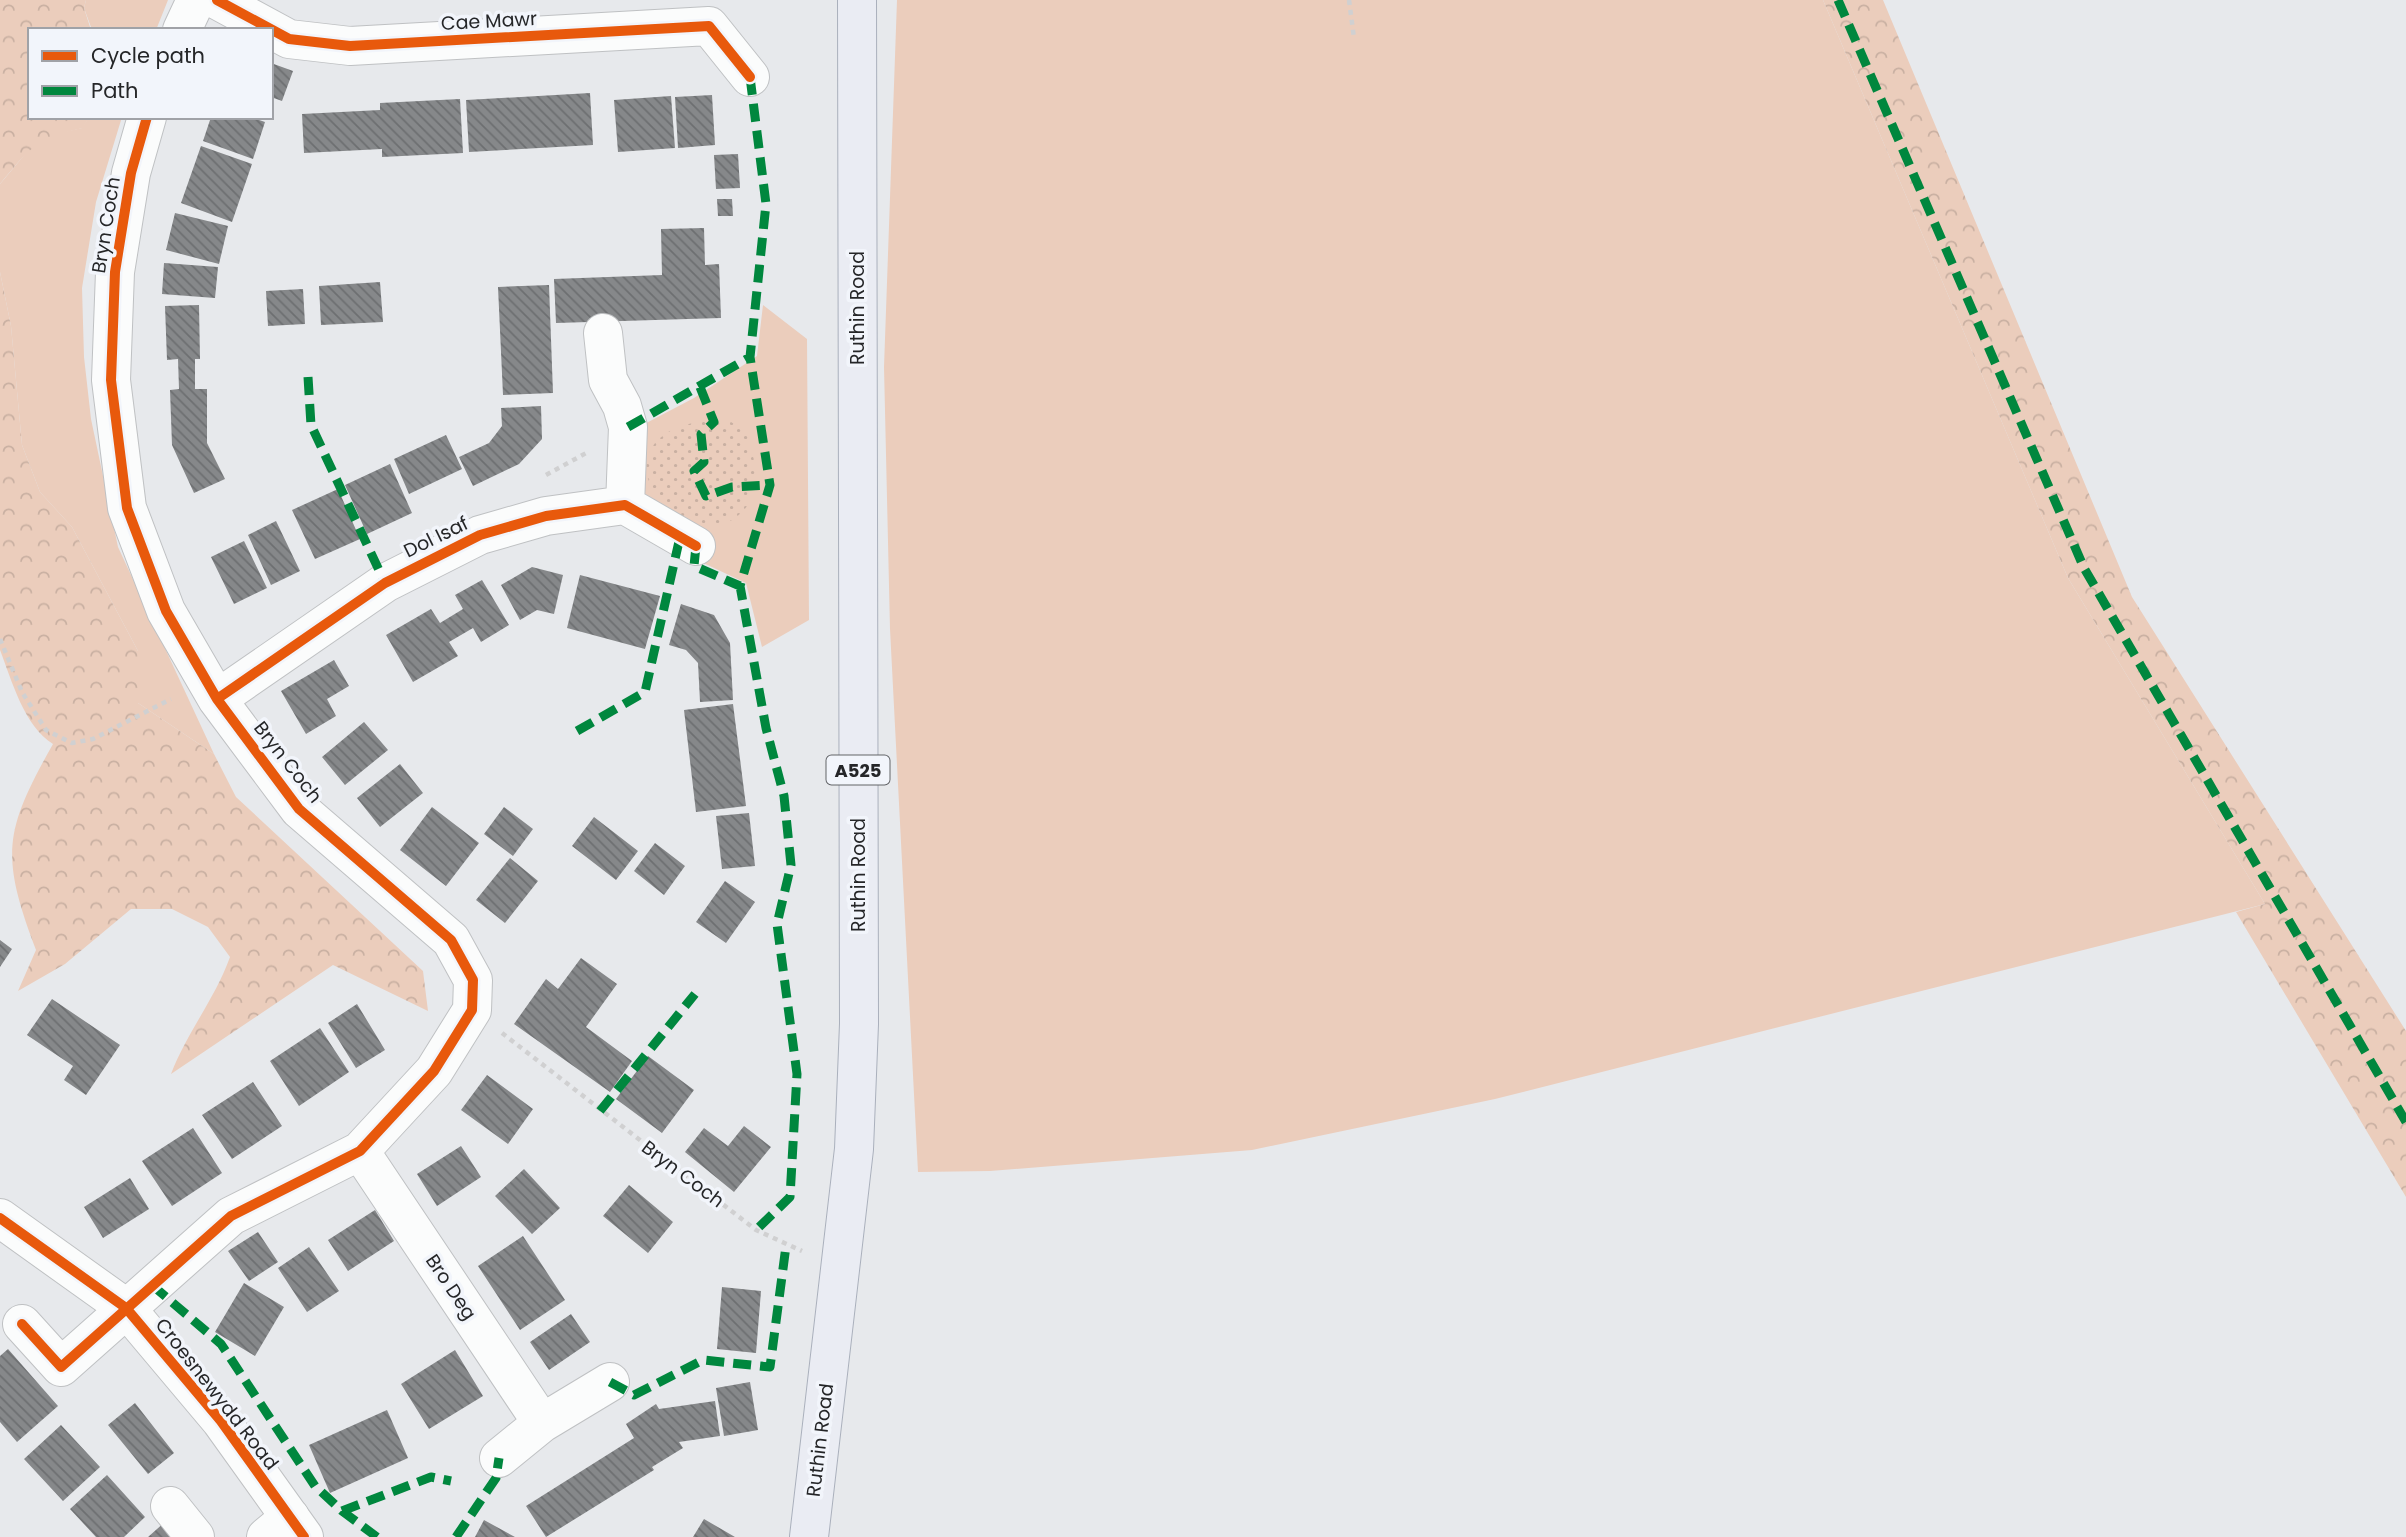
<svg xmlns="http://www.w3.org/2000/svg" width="2406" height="1537" font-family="Poppins,sans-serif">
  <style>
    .grass { fill: #ebcdbc }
    .forest { fill: url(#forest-crowns) }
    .park { fill: url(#park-dots) }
    .building { fill: url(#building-back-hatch) }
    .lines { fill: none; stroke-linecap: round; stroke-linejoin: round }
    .street-casing { stroke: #bfc1c3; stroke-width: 40 }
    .secondary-casing { stroke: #bfc1c3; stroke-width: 40 }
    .primary-casing { stroke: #aab0bc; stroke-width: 40 }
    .path { stroke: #d0d0d1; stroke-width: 4.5; stroke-dasharray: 5 5; stroke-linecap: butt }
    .street { stroke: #fbfcfc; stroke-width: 38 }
    .secondary { stroke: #fbfcfc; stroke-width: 38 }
    .primary { stroke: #eaecf3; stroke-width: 38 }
    .quiet { stroke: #00873e; stroke-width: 9; stroke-dasharray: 18 9; stroke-linecap: butt }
    .cycleway-casing { stroke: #f2f5fb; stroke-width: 15 }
    .cycleway { stroke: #e8590c; stroke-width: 10 }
    .labels { text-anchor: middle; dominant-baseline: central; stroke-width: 7; stroke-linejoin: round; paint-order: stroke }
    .shield { fill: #f2f5fb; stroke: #626467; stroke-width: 2 }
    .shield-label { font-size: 18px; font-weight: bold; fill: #252628 }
    .street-label { font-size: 19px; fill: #252628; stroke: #f2f5fb }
  </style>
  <defs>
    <pattern id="forest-crowns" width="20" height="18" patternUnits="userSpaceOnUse" patternTransform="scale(1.75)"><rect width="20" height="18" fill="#ebcdbc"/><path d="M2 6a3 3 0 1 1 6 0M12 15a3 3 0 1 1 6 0" fill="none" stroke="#c9b0a2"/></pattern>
    <pattern id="park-dots" width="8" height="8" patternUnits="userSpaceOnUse" patternTransform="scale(1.75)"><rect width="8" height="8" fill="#ebcdbc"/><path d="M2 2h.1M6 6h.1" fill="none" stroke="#c9b0a2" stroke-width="1.8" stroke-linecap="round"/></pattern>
    <pattern id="building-back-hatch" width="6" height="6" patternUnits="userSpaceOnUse" patternTransform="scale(1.75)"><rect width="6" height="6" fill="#86888a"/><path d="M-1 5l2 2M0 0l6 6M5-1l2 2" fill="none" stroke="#6d6f71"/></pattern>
  </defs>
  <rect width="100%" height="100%" fill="#e7e9ec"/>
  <path class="grass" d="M86,0H168L156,30H92L84,8Z
    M897,0H1823L2068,578L2265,904L1495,1099L1252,1150L990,1171L918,1172L890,629L884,367Z
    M89,117H122L96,202L82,288L84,357L91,419L118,547L214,754L138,703V651L72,527L40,492L22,445L11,326L0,272V184L31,147L50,135L82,128Z
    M763,305L807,339L809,620L762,647L746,583L699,561L628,503L633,430L694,398L757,356Z"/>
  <path class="forest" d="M0,0H86L84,8L91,30H30V117H89L83,128C35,139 30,148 0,184Z
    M1823,0H1883L2132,597L2406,1031V1197L2236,912L2265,904L2068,578Z
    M0,272L11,326L22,445L40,492L72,527L138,651V703L214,754L236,797L423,971L428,1011L333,965L171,1074C187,1032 215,999 230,957L208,927L172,909H131L65,964L18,991L36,950C0,855 4,831 53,744C24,726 12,681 0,650Z"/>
  <path class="park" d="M726,419L746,431C755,457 763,491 742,512C681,573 570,424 726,419Z"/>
  <path class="building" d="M271,63L293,71L282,101L271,97Z
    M590,93L593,145L469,152L466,100Z
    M712,95L715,145L678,148L675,97Z
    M671,96L675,148L618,152L614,100Z
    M460,99L463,153L382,157V149L304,153L302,114L380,110V103Z
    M211,117H250L265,122L253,159L203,141Z
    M201,146L252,164L232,222L181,203Z
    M738,154L740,188L716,189L714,155Z
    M717,199H732L733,216H718Z
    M175,213L228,226L219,264L166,250Z
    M704,228L705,265L719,264L721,318L556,323L554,279L662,275L661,229Z
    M164,263L218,267L215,298L162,294Z
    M380,282L383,322L321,325L319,286Z
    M549,285L553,393L503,395L498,287Z
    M303,289L305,324L268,326L266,291Z
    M199,305L200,359H195V389H207V443L225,479L194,493L172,445L170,390L179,389L178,359L167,360L165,306Z
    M541,406L542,439L519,464L473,486L459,457L489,443L502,426L501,408Z
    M446,435L462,469L409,494L394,459Z
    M390,464L412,513L367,534L345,485Z
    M338,489L360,539L315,559L292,510Z
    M276,521L300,571L271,585L248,535Z
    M244,541L267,588L234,604L211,557Z
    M532,567L563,575L554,614L537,610L520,620L501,585Z
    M580,575L660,596L645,649L567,628Z
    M482,580L509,625L481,642L473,628L449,642L458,656L413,682L386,635L431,609L440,623L463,609L455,595Z
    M681,604L714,615L730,643L733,700L700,702L698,663L686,650L669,645Z
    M334,660L349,686L327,699L336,716L306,734L281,691Z
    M733,704L746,806L696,812L684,710Z
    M364,722L388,750L345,785L322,757Z
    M400,764L423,793L380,827L357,798Z
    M432,807L479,843L446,886L400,850Z
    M504,807L533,829L513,856L484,834Z
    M749,813L755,866L722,869L716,816Z
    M594,817L638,851L616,880L572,846Z
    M655,843L685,866L664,895L634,871Z
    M510,858L538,881L505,923L476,900Z
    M725,881L755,902L726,943L696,922Z
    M0,940L12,949L0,967Z
    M581,958L617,984L586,1027L632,1061L610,1092L514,1024L546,979L558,989Z
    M52,999L120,1045L86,1095L64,1080L73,1066L27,1035Z
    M357,1004L385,1050L356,1068L328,1023Z
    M320,1028L349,1072L299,1106L270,1061Z
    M648,1056L694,1090L662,1133L616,1099Z
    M487,1075L533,1109L508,1144L461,1110Z
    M253,1082L282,1126L232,1159L202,1115Z
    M744,1126L771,1147L734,1192L685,1152L704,1128L728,1146Z
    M193,1128L222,1173L172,1206L142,1161Z
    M461,1146L481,1177L437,1206L417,1174Z
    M524,1169L560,1208L532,1234L495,1196Z
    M130,1178L149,1209L103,1238L84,1207Z
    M629,1185L673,1222L648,1253L603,1216Z
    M375,1210L394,1241L348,1271L328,1240Z
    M258,1232L278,1262L249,1281L228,1251Z
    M523,1236L565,1300L520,1330L478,1266Z
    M309,1247L339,1291L307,1312L278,1268Z
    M244,1283L284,1307L255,1356L215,1332Z
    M722,1287L761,1291L756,1353L717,1349Z
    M571,1314L590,1342L549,1370L530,1342Z
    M8,1349L58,1406L17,1442L0,1422V1356Z
    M455,1350L483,1396L429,1429L401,1384Z
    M750,1382L758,1430L724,1436L716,1388Z
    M715,1401L720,1436L679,1442L683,1448L652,1467L654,1470L546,1537L526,1506L634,1438L626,1424L656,1404L659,1409Z
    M135,1403L174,1453L148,1474L108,1425Z
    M387,1410L408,1458L330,1493L309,1445Z
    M61,1425L100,1467L63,1501L24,1459Z
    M107,1475L145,1517L124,1537H96L70,1509Z
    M704,1519L735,1537H693Z
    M484,1520L515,1537H475Z
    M166,1521L179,1537H148Z"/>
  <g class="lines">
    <g class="street-casing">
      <path id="street" d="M217,0L289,39L350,46L709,26L750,77
        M182,30L196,0
        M603,333L608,380L622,406L628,427L625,505
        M217,699L385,583L480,535L546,516L625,505L696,546
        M360,1151L542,1423
        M22,1324L61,1367L231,1216L360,1151L434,1071L472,1010L473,980L451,940L299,809L217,699L166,611L127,508L111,380L115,272L131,173L147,117
        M499,1458L542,1423L610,1382
        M170,1506L195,1537
        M266,1537L290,1517"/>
    </g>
    <g class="secondary-casing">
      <path id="secondary" d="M0,1218L126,1308L221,1421L304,1537"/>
    </g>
    <g class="primary-casing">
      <path id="primary" d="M809,1537L854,1149L859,1024L857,0"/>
    </g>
    <path class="path" d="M1349,0L1354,38
      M546,475L588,452
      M0,639L22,692L46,730L72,743L93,739L171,699
      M502,1033L756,1230L802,1251"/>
    <use href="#street" class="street"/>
    <use href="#secondary" class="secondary"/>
    <use href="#primary" class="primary"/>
    <path class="quiet" d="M1838,0L2084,568L2406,1122
      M750,77L766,204L750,357L770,485L740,586L766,728L784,796L791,865L777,924L797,1074L790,1197L756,1230
      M308,377L311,425L385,583
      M700,387L714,422L701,434L704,462L694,471L706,496L732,487L770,485
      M628,427L750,357
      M696,546L694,566L740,586
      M577,731L645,692L680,537
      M600,1111L695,994
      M152,1285L221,1344L315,1486L342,1511L377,1537
      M610,1382L634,1395L703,1360L770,1367L786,1246
      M342,1511L431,1477L451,1481
      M456,1537L496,1478L499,1458"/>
    <g class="cycleway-casing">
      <path id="cycleway" d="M217,0L289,39L350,46L709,26L750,77
        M217,699L385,583L480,535L546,516L625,505L696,546
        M0,1218L126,1308L221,1421L304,1537
        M22,1324L61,1367L231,1216L360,1151L434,1071L472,1010L473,980L451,940L299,809L217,699L166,611L127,508L111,380L115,272L131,173L147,117"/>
    </g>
    <use href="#cycleway" class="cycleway"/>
  </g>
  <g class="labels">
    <rect class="shield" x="826.5" y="755.5" width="63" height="29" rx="5"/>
    <g class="shield-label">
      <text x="858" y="770">A525</text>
    </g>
    <g class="street-label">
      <text transform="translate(489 21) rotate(-3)">Cae Mawr</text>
      <text transform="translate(106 225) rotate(-81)">Bryn Coch</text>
      <text transform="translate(857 308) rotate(-90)">Ruthin Road</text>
      <text transform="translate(436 537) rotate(-26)">Dol Isaf</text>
      <text transform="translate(288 762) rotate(52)">Bryn Coch</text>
      <text transform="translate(858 875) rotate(-90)">Ruthin Road</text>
      <text transform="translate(683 1174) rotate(37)">Bryn Coch</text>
      <text transform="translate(451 1287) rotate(56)">Bro Deg</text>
      <text transform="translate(217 1394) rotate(52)">Croesnewydd Road</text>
      <text transform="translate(820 1440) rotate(-83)">Ruthin Road</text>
    </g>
  </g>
  <rect x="28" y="28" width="245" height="91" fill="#f2f5fb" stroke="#a0a2a7" stroke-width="2"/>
  <rect x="42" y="51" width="35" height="10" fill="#e8590c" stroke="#a0a2a7" stroke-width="2"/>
  <text x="91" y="63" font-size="21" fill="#252628">Cycle path</text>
  <rect x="42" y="86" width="35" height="10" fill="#00873e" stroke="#a0a2a7" stroke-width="2"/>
  <text x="91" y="98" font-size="21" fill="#252628">Path</text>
</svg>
